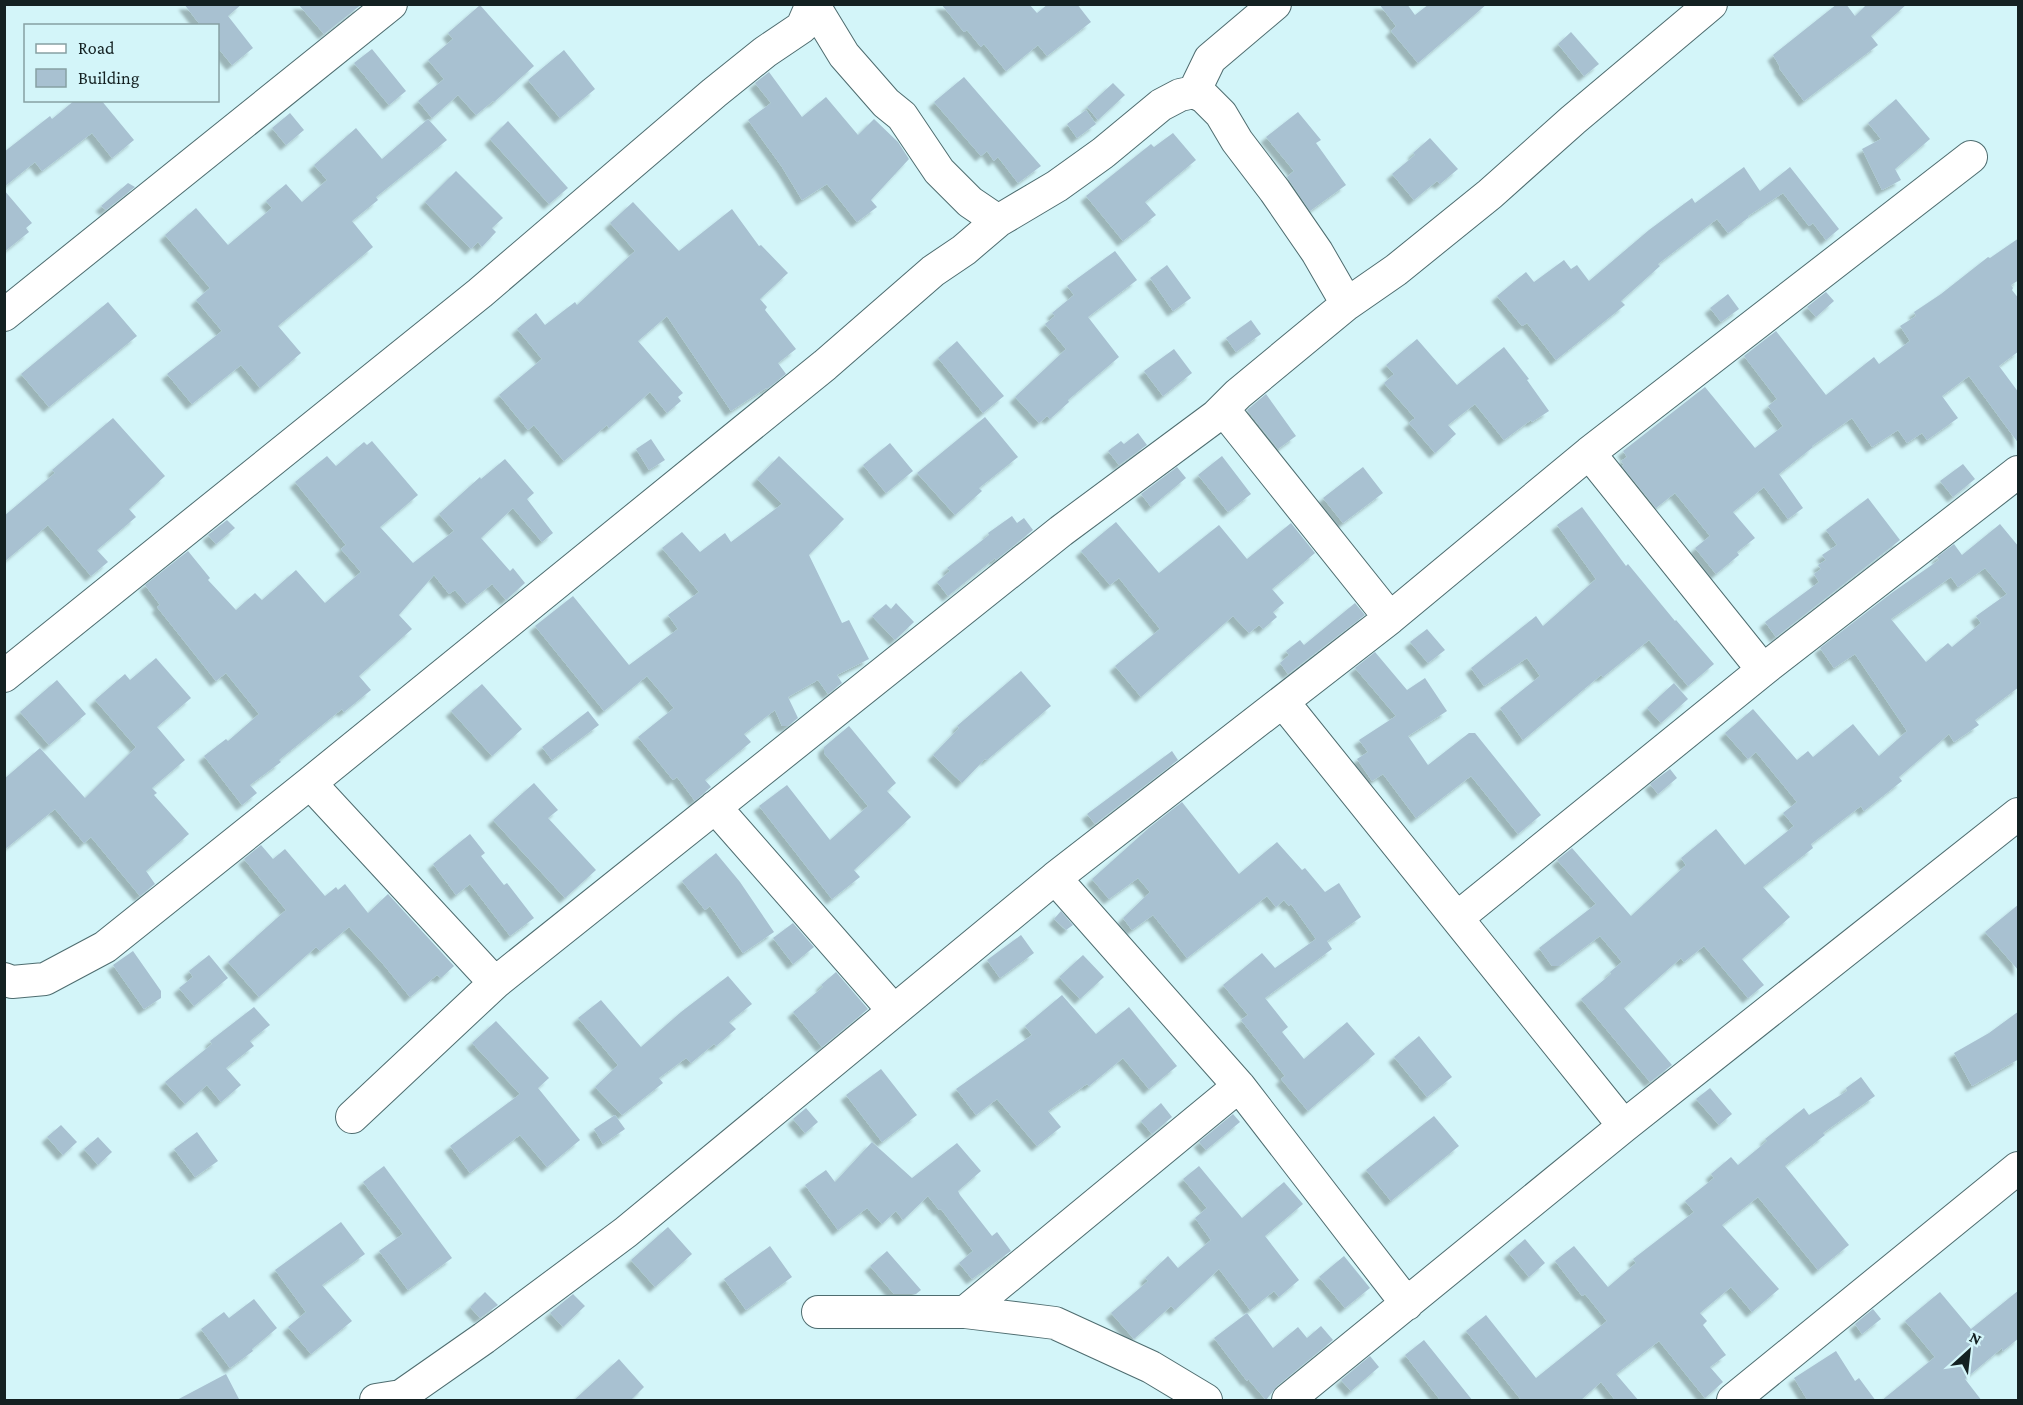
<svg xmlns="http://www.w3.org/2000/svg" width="2023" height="1405" font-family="'Crimson Pro',serif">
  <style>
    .building { fill: #a8c1d1; fill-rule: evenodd; filter: url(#shadow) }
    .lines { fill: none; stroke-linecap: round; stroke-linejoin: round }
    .minor-casing { stroke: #4e6c6f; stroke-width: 34 }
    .minor { stroke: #fff; stroke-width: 32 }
  </style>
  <defs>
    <filter id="shadow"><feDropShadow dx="-5.5" dy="5.5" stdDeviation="1.5" flood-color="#0004"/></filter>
  </defs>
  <rect width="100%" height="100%" fill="#d3f5f9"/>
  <path class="building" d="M184,4H242L228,16L253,48L232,65L218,48V26H201Z
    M298,4H362L324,34Z
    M941,4H1029L1037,13L1048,4H1077L1091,22L1047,56L1038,45L1006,71L984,44L981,47L967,30L964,32Z
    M1379,4H1407L1415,15L1429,4H1487L1418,63L1391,31L1396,26Z
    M1837,4H1846L1855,16L1867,4H1907L1871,36L1878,45L1804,101L1779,68L1780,67L1773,55Z
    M480,5L534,66L494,102L493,101L476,115L458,95L432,118L418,101L444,79L428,60L453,39L448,33Z
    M1571,32L1599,64L1584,76L1558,44Z
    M372,49L406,91L389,105L354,63Z
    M564,50L595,89L560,118L528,80Z
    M769,72L802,117L826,97L858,135L874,119L898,142L909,159L871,200L877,207L857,222L827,184L802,200L782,167L748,120L771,103L755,83Z
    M964,77L1041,166L1018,183L998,157L994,161L987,151L981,156L934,102Z
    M1113,83L1125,95L1098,120L1087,107Z
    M1896,99L1930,139L1895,169L1901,180L1882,190L1862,149L1881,139L1868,123Z
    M75,100H101L134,140L112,158L92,133L42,171L35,162L4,187V152L50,116L52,119Z
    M1086,110L1096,124L1077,138L1067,124Z
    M1298,112L1321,140L1316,143L1346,185L1310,211L1287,177L1294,171L1266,137Z
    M290,113L304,130L286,145L272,128Z
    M428,119L447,140L376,197L378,200L352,221L373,247L278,326L301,353L260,388L241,365L192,404L167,374L222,331L196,300L210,288L165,235L196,208L228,245L272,208L266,201L286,184L302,202L327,180L314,165L356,128L382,159Z
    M508,121L568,188L549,204L490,139Z
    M1173,133L1196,160L1145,202L1156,215L1123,241L1086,196L1151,144L1154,147Z
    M1430,138L1458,169L1440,184L1437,181L1414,200L1392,174L1415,155L1413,153Z
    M1744,167L1760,191L1790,167L1839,229L1826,240L1813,223L1809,226L1783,193L1748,216L1749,217L1728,233L1717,219L1658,264L1660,266L1621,301L1625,305L1556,360L1527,323L1522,326L1497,296L1526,272L1534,282L1564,260L1571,269L1577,265L1589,281L1649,230L1692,198L1695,203Z
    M456,171L503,218L492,228L496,232L482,247L478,242L471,249L425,202Z
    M128,183L135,187L106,210L101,206Z
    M4,190L32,223L26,228L29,232L4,252Z
    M633,202L679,251L732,209L759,246L761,245L788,273L760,299L767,307L765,310L796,349L778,363L786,374L767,389L766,388L731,411L667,316L638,341L683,393L678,397L681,401L667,413L650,392L609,428L607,425L564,461L534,425L528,430L499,395L542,359L517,329L536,313L545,325L575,302L577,305L635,251L610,223Z
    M2019,238V280L2011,285L2013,288L2012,290L2019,299V351L1999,366L2019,393V444L1969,376L1942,396L1958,418L1927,440L1922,433L1907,443L1898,430L1872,447L1852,418L1812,446L1813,447L1779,474L1803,508L1788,519L1764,487L1733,512L1755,538L1737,552L1739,555L1716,574L1695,548L1710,536L1675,493L1656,508L1622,466L1624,465L1621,461L1627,457L1623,451L1705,387L1755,448L1783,426L1768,406L1777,399L1744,356L1776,331L1826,395L1874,357L1879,364L1910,341L1900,326L1916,316L1914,312L1941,294L1988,257L1990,258Z
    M1115,251L1137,280L1088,317L1119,357L1068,400L1069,402L1050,419L1047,416L1039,423L1015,397L1066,349L1045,324L1055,316L1052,313L1074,295L1067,286Z
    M1167,265L1191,298L1173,311L1150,278Z
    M1826,292L1834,301L1816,317L1807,307Z
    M1728,294L1739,309L1721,322L1710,308Z
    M108,302L137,336L49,407L21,374Z
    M1251,320L1261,334L1236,352L1226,338Z
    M1417,339L1457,385L1504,347L1529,379L1527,380L1549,411L1532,422L1531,420L1504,440L1475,404L1448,425L1456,434L1435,453L1409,423L1415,418L1384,383L1394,374L1386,365Z
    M957,341L1004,396L983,413L938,358Z
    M1174,349L1192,373L1163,396L1144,371Z
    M1266,394L1296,436L1278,449L1247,410Z
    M985,417L1018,457L979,488L982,491L955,515L917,473Z
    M113,418L165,476L129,509L136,517L97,550L108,562L91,576L48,525L4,562V516L55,473L52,470Z
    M1138,433L1147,445L1119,465L1108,451L1121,441L1124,444Z
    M651,439L665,460L649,470L636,449Z
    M372,441L418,495L380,527L413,563L454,531L439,514L480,477L481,479L505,459L534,493L527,499L553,533L542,542L513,508L481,538L510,571L513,568L525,583L506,600L492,584L467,604L455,590L449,594L434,575L399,615L412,629L359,676L371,690L344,712L342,709L279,760L281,762L250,785L257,793L242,805L204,756L226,739L228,741L259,714L226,673L216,681L157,607L160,605L145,585L188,551L210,578L208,580L236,610L255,593L262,600L296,570L325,603L361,572L341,549L346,545L295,482L327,456L336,466L364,442L367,445Z
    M890,443L913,471L886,493L863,465Z
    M779,456L844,519L809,555L842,623L849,620L869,659L837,675L842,683L828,694L818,680L788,697L798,718L788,726H782L775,710L744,734L751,742L705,780L711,787L695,801L677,777L673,780L638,737L674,708L647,676L604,711L535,626L573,596L629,665L678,629L668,615L699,592L662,548L682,532L700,552L725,533L731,542L782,504L757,479Z
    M1222,456L1251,494L1228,512L1198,475Z
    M1963,464L1975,479L1953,497L1940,481Z
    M1177,467L1186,478L1151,507L1141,494Z
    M1363,467L1383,493L1343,523L1323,498Z
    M1868,498L1900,540L1776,637L1765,622L1819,582L1814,574L1821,569L1818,565L1826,560L1822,555L1837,545L1826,530Z
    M1582,507L1626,566L1628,564L1675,621L1676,620L1714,664L1688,686L1649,640L1603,677L1601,675L1523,740L1500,708L1540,676L1527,658L1484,686L1471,668L1536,616L1543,626L1596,579L1557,525Z
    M1012,516L1017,523L1024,518L1033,530L996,560L995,558L948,596L937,582L950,571L947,568L989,535L988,533Z
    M227,520L235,528L216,544L208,535Z
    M1116,522L1159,573L1219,525L1247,559L1291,523L1315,553L1272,589L1284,603L1273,612L1277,617L1263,629L1259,625L1249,633L1233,616L1141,697L1115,666L1160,629L1119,578L1110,585L1081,551Z
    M2000,524L2019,547V687L1975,720L1979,725L1954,742L1949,734L1899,777L1902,781L1864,811L1861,806L1811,844L1813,848L1763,887L1790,917L1742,959L1764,985L1748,998L1704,946L1684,962L1681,958L1624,1008L1672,1065L1650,1082L1581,999L1611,974L1610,972L1622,962L1600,936L1559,966H1552L1539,948L1596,904L1557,860L1572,848L1631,916L1686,865L1681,858L1716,829L1745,865L1794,826L1783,813L1797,802L1756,752L1748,759L1725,733L1753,709L1797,760L1808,751L1813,757L1853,724L1879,756L1907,731L1855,654L1834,668L1820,648L1893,592L1939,560L1937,557L1954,544L1962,555ZM1985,568L2007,594L1976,616L1981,623L1952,647L1948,643L1926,662L1891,619L1951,577L1958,587Z
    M896,603L914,622L895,640L872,616L886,604L891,609Z
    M1355,603L1365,615L1288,674L1280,663L1289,655L1286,651L1300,640L1304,645Z
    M1427,629L1445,650L1428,663L1410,642Z
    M1375,652L1407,690L1425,678L1447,711L1408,736L1428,765L1469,733H1475L1541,815L1518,834L1471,776L1416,818L1383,774L1372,781L1357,759L1368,752L1359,740L1396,716L1355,668Z
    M156,658L191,698L157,727L185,760L152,788L157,793L154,795L189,834L146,871L155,884L140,896L91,837L84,843L55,809L4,850V779L40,748L85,798L136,747L95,700L125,674L130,680Z
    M1021,671L1051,706L987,760L985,759L962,783L933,755L959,728L957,726Z
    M57,680L86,714L49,745L20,712Z
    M1674,683L1688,699L1661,723L1647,708Z
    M482,684L522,729L492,756L451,711Z
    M588,711L599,725L552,760L542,747Z
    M849,726L896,783L887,791L911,817L854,870L860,877L832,899L759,806L787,785L830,840L868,806L824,753V747Z
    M1172,751L1178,760L1095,824L1087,814Z
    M1670,769L1677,778L1658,794L1650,784Z
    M534,783L558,810L548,818L596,870L565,898L493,820Z
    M1182,802L1239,874L1277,842L1302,870L1305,868L1325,892L1339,883L1361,917L1327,941L1332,949L1265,998L1288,1027L1282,1032L1304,1059L1347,1022L1375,1054L1308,1111L1281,1079L1285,1076L1241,1020L1248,1015L1223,985L1262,953L1275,968L1316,939L1291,904L1289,906L1284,900L1276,907L1267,896L1187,958L1153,915L1132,930L1123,918L1150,892L1138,878L1109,899L1092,879L1150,827Z
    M470,834L485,853L481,856L504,885L507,883L534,918L510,936L470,884L456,895L433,864Z
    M261,845L273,859L285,849L325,896L336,887L338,890L345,884L368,913L388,894L454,966L441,978L437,975L410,997L383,964L349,927L320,951L316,947L259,997L228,962L286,910L244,859Z
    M716,853L740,882L774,932L743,953L710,906L705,910L682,881Z
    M2019,904V971L1985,932Z
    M1061,911L1073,925L1066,930L1054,919Z
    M793,923L814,947L793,964L773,938Z
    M1021,935L1034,953L1000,978L987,960Z
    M133,951L161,991V998L144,1009L113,965Z
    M209,955L228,978L194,1006L179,988L193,977L189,971Z
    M1083,955L1104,977L1080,999L1059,977Z
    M836,972L868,1009L822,1047L793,1012L823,987L821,985Z
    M728,976L752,1004L729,1022L736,1029L716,1046L714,1044L691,1063L686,1058L659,1078L663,1083L622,1115L595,1087L618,1065L578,1018L601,1000L641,1047L681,1012Z
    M1062,995L1096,1034L1129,1007L1177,1066L1149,1089L1123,1058L1089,1086L1087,1084L1048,1111L1061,1127L1037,1146L997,1099L976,1115L956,1089L1032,1035L1025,1026Z
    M254,1007L270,1025L250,1041L254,1046L226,1068L241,1085L221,1102L207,1085L185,1104L165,1082L212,1044L210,1041Z
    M2019,1011V1059L1972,1086L1954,1053L1989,1033Z
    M496,1021L549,1078L538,1088L580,1140L547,1167L520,1135L470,1173L450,1146L520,1094L472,1043Z
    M1419,1036L1452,1077L1427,1097L1394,1057Z
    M881,1069L917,1115L882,1142L846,1095Z
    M1861,1077L1875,1096L1823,1133L1825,1135L1785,1166L1849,1245L1818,1270L1758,1197L1722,1225L1779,1289L1752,1312L1731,1287L1700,1313L1707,1321L1703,1325L1726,1355L1710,1367L1723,1382L1705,1398L1659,1341L1616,1374L1639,1401H1616L1601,1382L1580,1401H1522L1466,1331L1486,1315L1536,1378L1607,1321L1585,1294L1582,1296L1555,1261L1574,1246L1608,1287L1636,1263L1633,1259L1694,1212L1685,1201L1714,1178L1711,1174L1731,1157L1738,1165L1767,1141L1765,1139L1804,1108L1809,1115L1847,1091L1846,1088Z
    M1710,1088L1732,1114L1719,1125L1696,1099Z
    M1161,1103L1172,1117L1152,1134L1141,1121Z
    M806,1108L818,1122L805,1133L793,1119Z
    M1233,1114L1240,1122L1206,1150L1199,1142Z
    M615,1115L625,1129L603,1144L594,1129Z
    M1434,1116L1459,1146L1391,1201L1366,1170Z
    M61,1125L77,1142L63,1155L47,1137Z
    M197,1132L218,1161L195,1177L174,1149Z
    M98,1137L112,1152L98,1165L84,1149Z
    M872,1142L912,1178L957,1143L981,1171L958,1191L960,1195L992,1236L997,1232L1011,1251L972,1279L959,1263L973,1251L941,1209L939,1210L928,1196L903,1220L896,1211L882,1224L867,1208L838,1230L805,1185L826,1170L835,1182Z
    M384,1166L452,1258L408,1290L379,1251L403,1234L363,1182Z
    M1199,1166L1242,1218L1284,1182L1303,1204L1265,1236L1299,1280L1279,1297L1274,1291L1250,1310L1219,1269L1175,1310L1171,1306L1134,1339L1111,1313L1148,1281L1145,1278L1168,1256L1178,1268L1211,1240L1195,1218L1207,1208L1183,1179Z
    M341,1222L365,1254L322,1285L352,1321L311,1354L288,1327L306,1312L275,1270Z
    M668,1227L692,1254L655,1287L631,1260Z
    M1525,1239L1545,1263L1529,1277L1509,1253Z
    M770,1246L792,1277L746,1310L724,1279Z
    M887,1251L921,1290L916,1294H894L870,1266Z
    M1344,1256L1370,1288L1345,1308L1319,1277Z
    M2019,1290V1338L2003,1351L2002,1348L1965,1379L1982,1401H1881L1935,1357L1905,1321L1940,1292L1971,1329Z
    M485,1292L498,1305L480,1318L470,1307Z
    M573,1294L585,1306L563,1327L550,1313Z
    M254,1299L277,1328L252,1349L253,1351L230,1368L201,1329L224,1312L229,1318Z
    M1873,1309L1881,1319L1862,1334L1855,1324Z
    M1247,1313L1273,1348L1298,1327L1307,1338L1321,1326L1333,1340L1277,1386L1266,1400L1248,1379L1247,1381L1214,1338Z
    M1424,1340L1473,1401H1441L1405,1355Z
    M1836,1351L1855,1381L1859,1378L1876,1401H1808L1794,1378Z
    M1370,1356L1379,1367L1351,1391L1341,1380Z
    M619,1359L644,1387L630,1401H573Z
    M226,1374L240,1401H175Z"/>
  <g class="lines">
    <g class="minor-casing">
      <path id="minor" d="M813,4L844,55L886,103L902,116L939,171L970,202L998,221
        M1194,92L1210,59L1275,4
        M4,315L391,4
        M1223,409L1390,618
        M1589,453L1763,670
        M4,676L480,293L714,93L765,52L802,27L812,4
        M1283,702L1624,1126
        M310,783L495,983
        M715,807L894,1011
        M1055,878L1239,1086L1407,1304
        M1457,918L1763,670L2018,472
        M4,979L12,982L45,979L105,947L310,783L825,365L933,271L964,250L998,221L1057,186L1103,153L1161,105L1180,95L1194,92L1204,97L1221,114L1237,141L1275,191L1317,252L1347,304
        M352,1117L495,983L1061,531L1216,416L1238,394L1347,304L1396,270L1490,194L1573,120L1711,4
        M818,1312H965L1055,1323L1151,1367L1206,1400
        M965,1312L1239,1086
        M376,1400L401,1396L484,1338L626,1232L1055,878L1390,618L1589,453L1971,157
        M1288,1400L1624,1126L2018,814
        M1733,1400L2018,1168"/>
    </g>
    <use href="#minor" class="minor"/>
  </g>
  <rect width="2023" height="1405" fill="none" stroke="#142122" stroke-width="12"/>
  <rect x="24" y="24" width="195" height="78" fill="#d3f5f9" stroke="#87a0a3" stroke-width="1.5"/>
  <rect x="36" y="44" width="30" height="9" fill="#ffffff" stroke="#87a0a3" stroke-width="1.5"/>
  <text x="78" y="54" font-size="18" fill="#142122">Road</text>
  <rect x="36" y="69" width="30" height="18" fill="#a8c1d1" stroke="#87a0a3" stroke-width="1.5"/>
  <text x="78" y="84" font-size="18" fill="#142122">Building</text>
  <g transform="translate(1969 1351) rotate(27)" stroke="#d3f5f9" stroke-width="4.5" paint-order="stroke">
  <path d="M0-4.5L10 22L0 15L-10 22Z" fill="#142122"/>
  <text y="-9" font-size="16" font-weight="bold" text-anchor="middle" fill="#142122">N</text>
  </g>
</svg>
